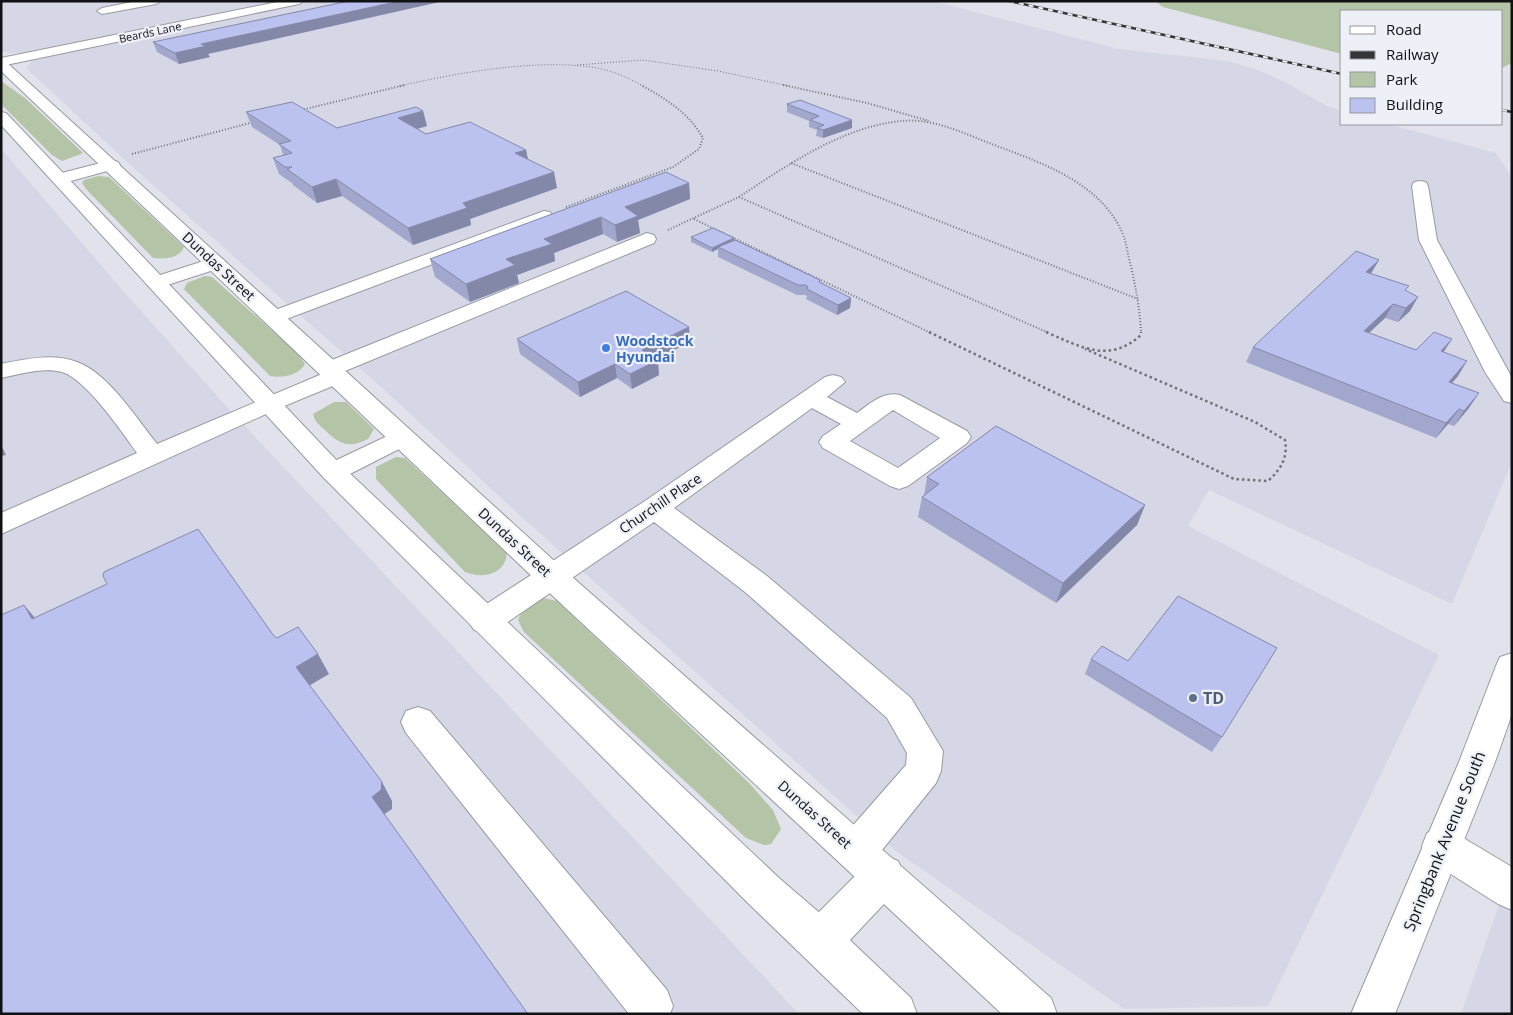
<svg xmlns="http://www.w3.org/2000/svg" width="1513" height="1015" font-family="'Open Sans',sans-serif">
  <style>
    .built { fill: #d5d7e7 }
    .green { fill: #b4c4a7 }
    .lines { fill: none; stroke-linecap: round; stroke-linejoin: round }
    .minor-casing { stroke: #999aa2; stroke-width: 2 }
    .major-casing { stroke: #999aa2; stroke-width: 2 }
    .path-far2 { stroke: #717277; stroke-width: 1; stroke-dasharray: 1 2; stroke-linecap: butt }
    .path-far1 { stroke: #717277; stroke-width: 2; stroke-dasharray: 1 2; stroke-linecap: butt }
    .path { stroke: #717277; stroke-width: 2.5; stroke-dasharray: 2.5 3; stroke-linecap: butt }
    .minor { fill: #fff; fill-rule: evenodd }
    .major { fill: #fff; fill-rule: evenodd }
    .rail-casing { stroke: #343538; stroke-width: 2.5 }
    .rail { stroke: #eef0f8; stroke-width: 2; stroke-dasharray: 5; stroke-linecap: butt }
    .wall { fill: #a2a7ce }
    .shaded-wall { fill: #8488a8 }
    .building { fill: #bcc2f0; stroke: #8488a8 }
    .shop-dot { fill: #3f7fe0; stroke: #eef0f8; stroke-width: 2 }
    .service-dot { fill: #5c6f8a; stroke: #eef0f8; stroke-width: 2 }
    .labels { text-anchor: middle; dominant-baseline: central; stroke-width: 4.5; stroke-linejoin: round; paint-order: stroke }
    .far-street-label { font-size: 11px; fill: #101113; stroke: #eef0f8 }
    .street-label { font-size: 14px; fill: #101113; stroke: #eef0f8 }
    .shop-label { font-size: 14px; font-weight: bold; fill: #366cbe; stroke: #eef0f8; text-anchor: start }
    .near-service-label { font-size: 16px; font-weight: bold; fill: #4e5e75; stroke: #eef0f8; text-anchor: start }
    .near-street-label { font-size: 16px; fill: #101113; stroke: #eef0f8 }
  </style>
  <rect width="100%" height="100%" fill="#e1e2eb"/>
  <path class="built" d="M1,1H282L33,52L10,53L1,51Z
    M316,1H933L1119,49L1227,61L1255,69L1285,82L1327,106L1342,111V124H1388L1496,153L1512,177V462L1452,604L1209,490L1188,526L1439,655L1268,1006L1124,1009L897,852L525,520L379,385L136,170L26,68L32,61L51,56Z
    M1,149L132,301L227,407L799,1014H1Z
    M1512,867V1014H1461Z"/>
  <path class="green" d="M1155,1H1512V63L1502,68V11H1342V54L1163,7Z
    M1,81L25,98L83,153L81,154L62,161L52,155L1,104Z
    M98,176L109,177L184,247C179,259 164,259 153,258L86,189L82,183L84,180Z
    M205,276L212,277L298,354L305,364C298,376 282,378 270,376L184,289L187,283Z
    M334,402H346L374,429L368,439C349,449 339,444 325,430C319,425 315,422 313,414Z
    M396,457L405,458L507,553C505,575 483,579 465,572L376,479V467Z
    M544,598L557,601L749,783L773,810L781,829L771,844L764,845L746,838L524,632L518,620C523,607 532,603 544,598Z"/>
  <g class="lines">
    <g class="minor-casing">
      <path id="minor" d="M137,1H161L156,4L102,14L97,11L102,8Z
        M282,1H304L299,4L1,66V58Z
        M112,160L118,162L120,165L118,168L60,184L54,183L52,179L54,175Z
        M1420,181L1426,182L1428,186L1437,240L1512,378V403L1504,401L1485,372L1419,240L1412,186L1414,182Z
        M544,211L550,212L553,216L550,220L281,321L274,323L267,321L263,317L267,313Z
        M647,233L654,235L656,239L654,243L345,371L349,376L345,381L277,409L1,534V513L137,453C122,432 86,379 62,372C43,367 20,374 1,378V364C26,359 53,353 77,362C108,373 137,419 157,444L322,374L319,369L322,364Z
        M216,257L223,259L226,263L223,267L158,288L151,286L148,282L151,278Z
        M833,375L841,377L845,382L827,397L857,413C871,403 883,391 900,395L967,431L971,437L967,443L908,486L899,489L890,486L823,448L819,442L823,436L841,424L812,408L674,508L767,576L911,698L943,751L941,771L936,783L874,860L884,855L898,861L904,875L898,889L835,956L820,962L805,956L799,941L805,926L865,866L856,870L842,864L837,851L842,838L906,765L907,753L887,718L745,592L654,522L496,630L485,633L474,630L469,621L474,612L645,501L825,377ZM893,410L940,438L898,468L850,441Z
        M402,429L411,431L415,437L411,443L342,478L333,481L324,478L320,472L324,466Z
        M418,707L430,711L667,990L673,1006L670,1014H629L406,733L401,722L406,711Z
        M1441,827L1455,833L1512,867V910L1498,904L1427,859L1422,846L1427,833Z"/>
    </g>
    <g class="major-casing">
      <path id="major" d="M1,60L5,61L562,568L1051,998L1057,1014H1002L540,584L1,71Z
        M1,112L6,113L342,466L779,878L835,926L911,998L917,1014H863L751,906L324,478L1,125Z
        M1512,653V714L1495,762L1395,1014H1351L1459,762L1496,666L1500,657Z"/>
    </g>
    <path class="path-far2" d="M577,65L643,60L718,71L789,86
      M399,86C458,73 537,58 597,68C613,71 629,78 643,86"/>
    <path class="path-far1" d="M783,85L867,103L929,121
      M301,110L405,85
      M132,154L254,122
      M791,163L1138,299
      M739,197L1049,333
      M739,197C786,166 843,126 902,121C932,118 961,132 989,143C1039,162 1103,182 1124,237C1127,246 1128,257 1131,266C1136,289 1140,310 1141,333
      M566,207L673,167L699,149L703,138C689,113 666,99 641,85
      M694,219L931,333
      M668,230L739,197"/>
    <path class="path" d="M929,332L1234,479L1268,481C1281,469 1288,458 1285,440L1255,422L1085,349
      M1046,332C1081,347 1109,364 1141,335V332"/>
    <use href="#minor" class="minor"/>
    <use href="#major" class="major"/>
    <g class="rail-casing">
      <path id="rail" d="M1009,1L1342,74
        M1502,110L1512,112"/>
    </g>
    <use href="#rail" class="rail"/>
  </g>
  <path class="wall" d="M153,42L208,54L210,57L179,64L157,52Z
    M787,104L852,128L823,138L816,136L817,130L809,127V121L787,112Z
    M423,111L427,126L417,129L426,134L526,150L528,159L557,188L470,219L471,225L413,245L342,196L317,203L293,185L292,183L279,174L273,158L283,155L280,145L252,127L246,112L337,128Z
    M689,183L690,199L638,220L640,233L617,242L603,234L554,253L555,261L517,275L519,283L470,302L435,277L430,259Z
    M691,237L734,238V240L820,280V282L851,298L850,308L837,315L806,299L807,296L805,295H797L718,257V249L712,252L691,242Z
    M1379,260L1371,274L1406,291L1410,311L1398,322L1385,318L1369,333L1416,350L1444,352L1458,376L1452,383L1469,408L1454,426L1448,424L1436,438L1246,362L1253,347Z
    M517,339L690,342L656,359L659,375L632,389L617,378L580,397L520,354Z
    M927,477L1145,505L1137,525L1056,603L918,517L922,497L924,496Z
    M1091,659L1222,737L1212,752L1085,674Z"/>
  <path class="shaded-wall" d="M400,1H444L208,54L210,57L179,64L175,53L201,44Z
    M423,111L427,126L402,133L398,118Z
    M852,120V128L823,138V130Z
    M526,150L529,165L515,153Z
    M554,172L557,188L470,219L471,225L413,245L408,228L463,203Z
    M336,179L342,196L317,203L312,187Z
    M689,183L690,199L638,220L640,233L617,242L615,225L625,207Z
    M601,217L603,234L554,253L555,261L517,275L519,283L470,302L466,284L506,259L544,239Z
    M734,238V242L718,247V249L712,252V248Z
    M1379,260L1371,273L1358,286L1366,272Z
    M1418,297L1410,311L1398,322L1406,308Z
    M851,298L850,308L837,315L838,305Z
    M1393,304L1385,318L1356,345L1364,331Z
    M689,327L690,342L644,365L642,350Z
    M1452,339L1443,353L1441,351Z
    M658,360L659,375L632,389L630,374Z
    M1467,361L1458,376L1440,397L1449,382Z
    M615,364L617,378L580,397L578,382Z
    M1479,393L1469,408L1454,426L1464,411Z
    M1459,409L1448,424L1436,438L1446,423Z
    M1,445L6,455L1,456Z
    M1145,505L1137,525L1056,603L1063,583Z
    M24,605L41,625L32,619Z
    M318,654L329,674L307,687L296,667Z
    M382,782L392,801V809L383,815L372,797Z"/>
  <path class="building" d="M349,1H400L201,44L206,46L175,53L153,42Z
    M800,100L852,120L823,130L817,128L824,125L810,120L819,116L787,104Z
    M292,102L337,128L416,107L423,111L398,118L426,134L470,122L526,150L515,153L554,172L463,203L467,208L408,228L336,179L312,187L287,169L292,167H285L273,158L292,153L279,144L291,141L246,112Z
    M666,172L689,183L625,207L638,216L615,225L601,217L544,239L552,244L506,259L515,265L466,284L430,259Z
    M713,228L734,238L712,248L691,237Z
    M735,240L820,280L819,282L851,298L838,305L807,289L808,287L806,285H798L718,247Z
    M1356,251L1379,260L1366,272L1409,286L1405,290L1418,297L1406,308L1393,304L1364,331L1416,350L1434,332L1452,339L1441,351L1467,361L1449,382L1479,393L1464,411L1459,409L1446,423L1253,347Z
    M626,291L689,327L642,350L658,360L630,374L615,364L578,382L517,339Z
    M996,426L1145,505L1063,583L922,497L939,484L927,477Z
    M198,529L274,636L277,638L298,627L318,654L296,667L382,782L381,790L372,797L528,1014H1V615L24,605L32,619L107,584L103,576L104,572Z
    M1178,596L1277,648L1222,737L1091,659L1102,646L1128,661Z"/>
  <circle class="shop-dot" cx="606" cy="348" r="5"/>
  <circle class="service-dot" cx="1193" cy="698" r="5"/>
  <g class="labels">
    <g class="far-street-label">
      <text transform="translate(150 32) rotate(-12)">Beards Lane</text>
    </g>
    <g class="street-label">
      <text transform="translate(219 266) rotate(43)">Dundas Street</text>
      <text transform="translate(660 503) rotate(-34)">Churchill Place</text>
      <text transform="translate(515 542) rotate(43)">Dundas Street</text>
      <text transform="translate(815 814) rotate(42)">Dundas Street</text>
    </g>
    <g class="shop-label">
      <text x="616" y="340">Woodstock<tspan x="616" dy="16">Hyundai</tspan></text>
    </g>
    <g class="near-service-label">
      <text x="1203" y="698">TD</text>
    </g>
    <g class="near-street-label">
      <text transform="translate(1444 841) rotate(-68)">Springbank Avenue South</text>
    </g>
  </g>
  <rect width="1513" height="1015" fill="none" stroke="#101113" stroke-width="5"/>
  <rect x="1340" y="10" width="162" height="115" fill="#eef0f8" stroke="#95979c"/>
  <rect x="1350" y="26" width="25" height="8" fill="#ffffff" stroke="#95979c"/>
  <text x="1386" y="35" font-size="15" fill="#101113">Road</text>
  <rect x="1350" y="51" width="25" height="8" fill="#343538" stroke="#95979c"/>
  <text x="1386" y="60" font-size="15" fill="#101113">Railway</text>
  <rect x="1350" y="72" width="25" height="15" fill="#b4c4a7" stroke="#95979c"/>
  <text x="1386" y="85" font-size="15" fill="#101113">Park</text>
  <rect x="1350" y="98" width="25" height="15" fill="#bcc2f0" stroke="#95979c"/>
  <text x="1386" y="110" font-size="15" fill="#101113">Building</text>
</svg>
